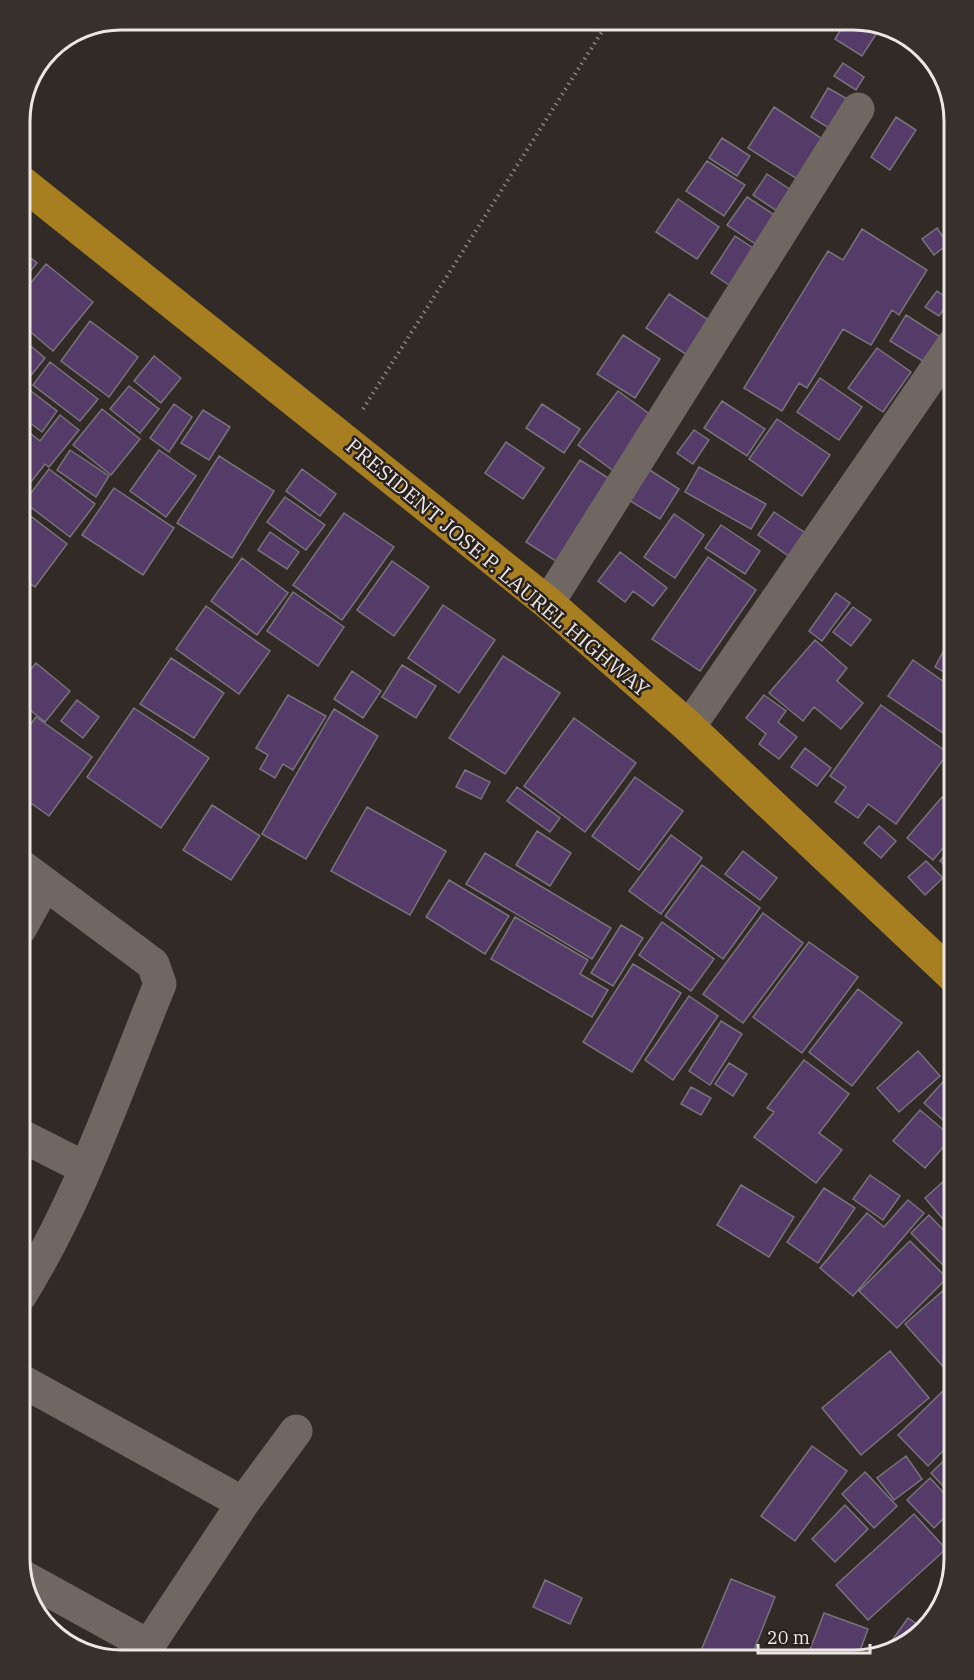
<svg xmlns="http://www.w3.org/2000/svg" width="974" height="1680" font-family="'IBM Plex Serif',serif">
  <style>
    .building { fill: #553b68; stroke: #78737b; stroke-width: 1.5 }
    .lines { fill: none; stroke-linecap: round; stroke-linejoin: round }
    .path { stroke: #8b8581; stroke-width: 4; stroke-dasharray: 1.5 4.5; stroke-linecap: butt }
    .street { stroke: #706763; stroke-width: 33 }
    .highway { stroke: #a87f20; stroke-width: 33 }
    .labels { text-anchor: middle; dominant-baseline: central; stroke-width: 5; stroke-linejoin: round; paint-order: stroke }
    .street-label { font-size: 21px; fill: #ece7e4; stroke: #28201d }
    .rim { fill: none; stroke: #ece7e4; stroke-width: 3 }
  </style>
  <rect width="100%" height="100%" fill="#322a26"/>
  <path class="building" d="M847,20H860L896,32L891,39L878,31L862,56L835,39Z
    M903,35L909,37L920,49L919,52L900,41Z
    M843,63L864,77L856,90L834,76Z
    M828,88L856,104L837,133L811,117Z
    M774,107L830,144L805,184L748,148Z
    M896,117L916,130L890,170L871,157Z
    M722,138L750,156L737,176L709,158Z
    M707,161L745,185L724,216L686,191Z
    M767,174L797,194L783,215L753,195Z
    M747,197L779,218L760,247L727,225Z
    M678,199L719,227L697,259L656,232Z
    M937,228L948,244L934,255L922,239Z
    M862,229L927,270L899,315L892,310L871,345L843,329L807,388L799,383L782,411L744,388L828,251L843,260Z
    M735,236L762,254L738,291L711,273Z
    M20,250L37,263L20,284Z
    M46,264L93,302L53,351L20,323V296Z
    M937,291L950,300L939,316L925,307Z
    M669,294L710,321L687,355L646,328Z
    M906,315L942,338L926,363L890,341Z
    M90,321L138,357L109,397L61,361Z
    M623,335L660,359L635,398L597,374Z
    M20,337L45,358L20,389Z
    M877,348L911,372L883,412L848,388Z
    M154,356L181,378L161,403L134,381Z
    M50,362L98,399L80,421L33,385Z
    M820,378L862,407L839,440L797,412Z
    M129,386L159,409L140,433L110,409Z
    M27,388L57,411L42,432L20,415V398Z
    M618,391L655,418L615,472L578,445Z
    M722,401L765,429L747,456L704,428Z
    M174,404L192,417L169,452L150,438Z
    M542,404L580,429L564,453L526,428Z
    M102,409L140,439L111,475L73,445Z
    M203,410L230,427L209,460L181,443Z
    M60,415L79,430L49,467L45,464L20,496V425L40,441Z
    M777,419L830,455L802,496L749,459Z
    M694,430L709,440L693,464L677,453Z
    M506,442L544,468L523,499L485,473Z
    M70,450L109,476L96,497L57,470Z
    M159,450L196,476L166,517L130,491Z
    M219,456L274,491L232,558L177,523Z
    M580,460L613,481L559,563L526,542Z
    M642,465L679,489L660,519L622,496Z
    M699,467L766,504L751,529L685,492Z
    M49,469L95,504L70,537L24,502Z
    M302,469L336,494L320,516L286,491Z
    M114,488L174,528L143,575L82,535Z
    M285,497L325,525L306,550L267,522Z
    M20,508L67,544L35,587L20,576Z
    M774,512L813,538L796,561L758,535Z
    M344,513L394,547L342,620L293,585Z
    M674,514L704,535L675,578L644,557Z
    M721,525L760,551L745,574L705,548Z
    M270,532L299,552L287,569L258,550Z
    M620,552L667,588L653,606L633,591L625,602L598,581Z
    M708,557L756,590L700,671L652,639Z
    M242,558L288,593L257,635L211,601Z
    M392,561L429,587L394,636L357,610Z
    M293,592L344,627L318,666L267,631Z
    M836,593L850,603L822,641L809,631Z
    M443,605L495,640L459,693L408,658Z
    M206,606L270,651L239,694L176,649Z
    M853,607L871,620L851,646L833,632Z
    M953,633L954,634V678L935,667Z
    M815,640L847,668L837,681L863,703L841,729L814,707L803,721L769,693Z
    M503,656L560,693L505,774L449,738Z
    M171,658L224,693L194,738L140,704Z
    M913,660L954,689V716L943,733L888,696Z
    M36,663L70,691L45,722L20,702V682Z
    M402,665L436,686L416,718L382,697Z
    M352,671L381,691L363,718L334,699Z
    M288,695L326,716L293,770L283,764L275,778L260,769L268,755L256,748Z
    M764,695L786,711L778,722L797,737L779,759L759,744L766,734L746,718Z
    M77,700L99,717L83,738L61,721Z
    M881,705L948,753L896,824L868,804L858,818L835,802L846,787L830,776Z
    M134,708L209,758L161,828L87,777Z
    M334,709L378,736L306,859L262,834Z
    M36,717L92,757L49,816L20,795V739Z
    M574,718L636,763L585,832L524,786Z
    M805,748L831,768L817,786L791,767Z
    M465,770L490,782L481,799L456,787Z
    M635,777L683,811L639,870L592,836Z
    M517,787L560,818L550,832L507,801Z
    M942,797L954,807V835L933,860L907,838Z
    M212,805L260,836L231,880L183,850Z
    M367,807L446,851L410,915L331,871Z
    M879,826L896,841L881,858L864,843Z
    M537,831L571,853L550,886L516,865Z
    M671,835L702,858L661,914L629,891Z
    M954,843V873L940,861Z
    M743,851L777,878L760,900L725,874Z
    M485,853L611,928L592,959L466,884Z
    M926,861L943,878L925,895L908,877Z
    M702,865L760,908L723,959L665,916Z
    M449,880L509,916L485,954L426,917Z
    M763,913L803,943L743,1023L703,994Z
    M515,917L588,960L580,974L608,990L592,1017L491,959Z
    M662,922L714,959L691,991L639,955Z
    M621,925L643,938L613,986L591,973Z
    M809,942L858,977L802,1053L753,1017Z
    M633,964L681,993L632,1072L583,1042Z
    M858,989L902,1023L852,1086L809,1052Z
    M689,996L718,1016L673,1080L645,1060Z
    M721,1021L742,1034L710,1085L689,1071Z
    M918,1051L940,1076L899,1112L877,1088Z
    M804,1060L849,1094L819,1133L842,1150L816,1183L754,1137L774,1112L767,1108Z
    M729,1063L747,1074L733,1096L715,1084Z
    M952,1072L954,1075L953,1129L924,1103Z
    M691,1087L711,1098L701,1115L681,1104Z
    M920,1110L952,1137L925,1168L893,1141Z
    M954,1172V1232L925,1198Z
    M870,1175L900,1196L883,1220L853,1199Z
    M741,1185L794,1217L769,1257L717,1225Z
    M824,1188L855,1208L818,1263L787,1242Z
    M908,1200L924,1213L853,1296L820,1268L867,1213L884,1227Z
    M929,1215L954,1241V1276L911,1233Z
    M910,1241L947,1278L897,1328L859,1291Z
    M954,1281V1364L947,1371L905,1324Z
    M890,1351L929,1398L861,1455L822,1408Z
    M948,1386L954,1392V1440L928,1466L898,1435Z
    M812,1446L847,1471L795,1541L761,1516Z
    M954,1451V1498L931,1473Z
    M906,1456L922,1479L894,1500L877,1478Z
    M865,1472L897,1506L874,1528L842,1494Z
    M930,1478L954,1504V1508L934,1528L907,1500Z
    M845,1505L868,1529L835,1562L812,1539Z
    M914,1514L946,1549L868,1620L836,1585Z
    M731,1579L775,1597L750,1660H697Z
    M545,1580L582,1598L570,1624L533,1607Z
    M824,1613L868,1629L857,1659L806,1660Z
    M908,1618L923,1628L897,1650L883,1653Z"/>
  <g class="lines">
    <path class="path" d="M363,409L608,22"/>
    <path class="street" d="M548,603L858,109
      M689,727L954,343
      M20,929L45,884
      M20,1135L85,1168
      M20,1296C80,1200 117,1089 160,984L153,964L20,865
      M20,1380L243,1503
      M24,1577L149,1646
      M139,1660L243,1503L296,1431"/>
    <path class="highway" d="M20,181L548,603L689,727L954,977"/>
  </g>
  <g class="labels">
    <g class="street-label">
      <text transform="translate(498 567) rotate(40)">PRESIDENT JOSE P. LAUREL HIGHWAY</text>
    </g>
  </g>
  <path d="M0 0H974V1680H0ZM121 30H853A91 91 0 0 1 944 121V1559A91 91 0 0 1 853 1650H121A91 91 0 0 1 30 1559V121A91 91 0 0 1 121 30Z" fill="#38302d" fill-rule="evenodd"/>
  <path class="rim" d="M121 30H853A91 91 0 0 1 944 121V1559A91 91 0 0 1 853 1650H121A91 91 0 0 1 30 1559V121A91 91 0 0 1 121 30Z"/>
  <path d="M758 1644v9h112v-9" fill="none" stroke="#ece7e4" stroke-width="3"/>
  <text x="767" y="1644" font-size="18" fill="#ece7e4" stroke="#28201d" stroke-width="4.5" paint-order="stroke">20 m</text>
</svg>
